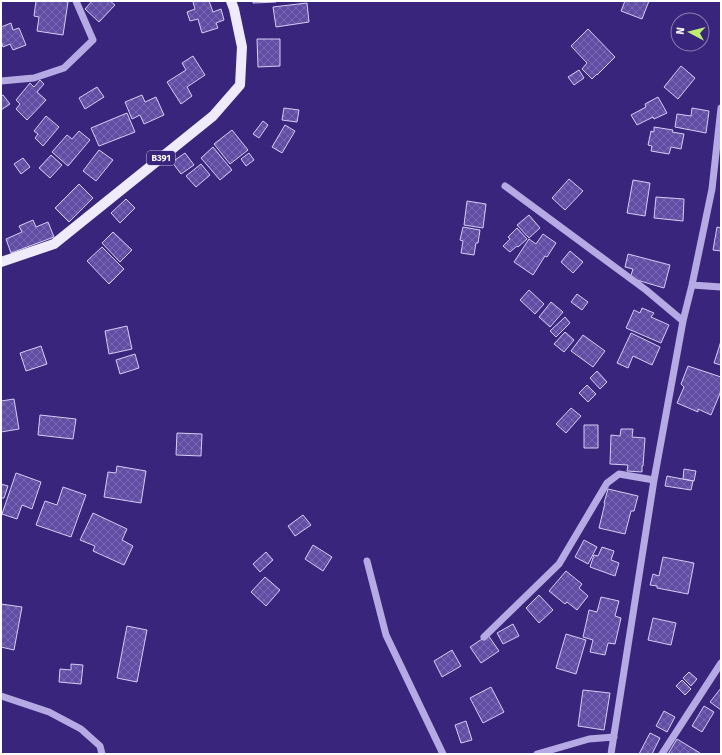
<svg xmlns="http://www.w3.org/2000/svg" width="722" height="755" font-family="'Fira Sans',sans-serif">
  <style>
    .building { fill: url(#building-cross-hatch); stroke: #d5cdf4 }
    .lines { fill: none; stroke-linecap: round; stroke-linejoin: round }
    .minor { stroke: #b6aae4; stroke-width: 7 }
    .major { stroke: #efeafc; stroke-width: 10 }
    .labels { text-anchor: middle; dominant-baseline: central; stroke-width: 3; stroke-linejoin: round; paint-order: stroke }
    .shield { fill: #39267c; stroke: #c4bed8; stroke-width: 1 }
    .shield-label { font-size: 9px; font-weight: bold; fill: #fff }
  </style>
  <defs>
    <pattern id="building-cross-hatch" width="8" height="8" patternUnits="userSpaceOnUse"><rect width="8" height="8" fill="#614ea4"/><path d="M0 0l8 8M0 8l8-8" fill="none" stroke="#7969b2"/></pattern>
  </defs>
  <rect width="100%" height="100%" fill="#39267c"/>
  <path class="building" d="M36,1H63L68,2L63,35L37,31L39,17L34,16Z
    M92,1H110L115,5L99,22L85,9Z
    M195,1H209L213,12L221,9L224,20L216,23L218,28L202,33L198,19L190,21L187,12L195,9L193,2Z
    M253,1H276V2L253,3Z
    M625,1H649L642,19L621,11Z
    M307,3L309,22L276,27L273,7Z
    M11,23L13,30L19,28L26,45L13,50L10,44L3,47L1,41V27Z
    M588,29L615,57L597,75V74L592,79L582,69L587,63L571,46Z
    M257,39H280V66L258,67Z
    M193,56L205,75L187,87L192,96L181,104L167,82L186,70L182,63Z
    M681,66L695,78L678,99L664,87Z
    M579,70L584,78L574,85L568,77Z
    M40,80L44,84L37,92L46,100L27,120L16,109L20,104L16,100L30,83L34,87Z
    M97,87L104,97L85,109L79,98Z
    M3,95L10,104L1,110V96Z
    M142,95L145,102L156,97L164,115L144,124L140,115L132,119L125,102Z
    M658,97L667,113L654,119L653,117L637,125L631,115L646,107L645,104Z
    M284,108L299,110L297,122L282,120Z
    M692,108L709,111L706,133L675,127L677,114L691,116Z
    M127,113L135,132L99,146L91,128Z
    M46,116L59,127L43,146L35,138L38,134L34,131Z
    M263,121L268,125L259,138L253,134Z
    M285,125L295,131L282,153L272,147Z
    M654,127L673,130L672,132L684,134L681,149L671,147L669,154L651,151L652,146L648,145L651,131L654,132Z
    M232,130L248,150L230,164L214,144Z
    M79,131L90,140L68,166L52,152L67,135L72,139Z
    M213,147L232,170L220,180L201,158Z
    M99,150L113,160L96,181L83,171Z
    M185,153L194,165L181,174L172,162Z
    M249,153L254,160L246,166L241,159Z
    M51,155L62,165L50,178L39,168Z
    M23,158L30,167L21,174L14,164Z
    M201,164L210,175L196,187L186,176Z
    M569,179L583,191L565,210L552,198Z
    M633,180L650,183L645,216L627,213Z
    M79,184L93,198L69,222L55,208Z
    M656,197L684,199L683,221L654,218Z
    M126,199L135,208L120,223L111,213Z
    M467,201L486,204L483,228L464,225Z
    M529,215L540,228L529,238L517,225Z
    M33,220L36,227L48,222L54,237L11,253L6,239L22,232L19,226Z
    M463,227L480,230L478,243H476L474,255L461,253L463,241L460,240Z
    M717,227L721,228V251L713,250Z
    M517,228L527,239L518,247L517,246L510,252L503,246L510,239L508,237Z
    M113,232L132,250L120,262L102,243Z
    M543,234L556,243L547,257L545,256L533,275L514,262L529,239L536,244Z
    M102,247L124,269L109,284L87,261Z
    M570,251L583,262L573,273L561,262Z
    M628,254L670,265L664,288L630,278L633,269L625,267Z
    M529,290L544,304L535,314L520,300Z
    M577,294L588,302L582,310L571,302Z
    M551,302L563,312L550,327L539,317Z
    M642,308L654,313L651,317L669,325L661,343L626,328L634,310L640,313Z
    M565,317L570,323L556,337L550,331Z
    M127,326L132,349L109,354L105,331Z
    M565,332L574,340L564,352L554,344Z
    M631,333L660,347L652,365L633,356L628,368L617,363Z
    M583,335L605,351L593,367L571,351Z
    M721,341V365L714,363Z
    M41,346L47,364L26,371L20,353Z
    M135,354L139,368L120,374L116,360Z
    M688,366L721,377V391L711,415L698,409V412L677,403L684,387L681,384Z
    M597,371L607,382L600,389L590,378Z
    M587,385L596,394L588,402L579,393Z
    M14,399L19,429L1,432V401Z
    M571,408L581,416L566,433L556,424Z
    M40,415L76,419L73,439L38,435Z
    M584,425H598V448H584Z
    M621,429H633L632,437L645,438L643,466H642V472L627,471L628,465L610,464L611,435L620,436Z
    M177,433L202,434L201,456L176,455Z
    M117,466L146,471L141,503L104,497L108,472L116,473Z
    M684,469L696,471L694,481L683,479Z
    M16,473L41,482L32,509L22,505L17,519L2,514Z
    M667,476L693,481L691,490L665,486Z
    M1,484L8,486L4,498H1Z
    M63,487L86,495L71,537L36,525L45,501L57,505Z
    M608,489L638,496L634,511H631L625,534L599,528L605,503H604Z
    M93,513L127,529L122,540L133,546L124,565L93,551L95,546L80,540Z
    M303,515L311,525L295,536L288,526Z
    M584,540L597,547L588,564L575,557Z
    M313,545L332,557L323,571L305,559Z
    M602,547L614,551L611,560L619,563L615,576L590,567L594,555L598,556Z
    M266,552L273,560L260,572L253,564Z
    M663,557L694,563L688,594L657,588V586L650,585L653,574L659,576Z
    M566,571L582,584L579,588L588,596L577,610L567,602L565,604L549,591Z
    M265,577L280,590L266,606L251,592Z
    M539,595L553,610L539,623L526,608Z
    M601,597L619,601L615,616L621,618L615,644L608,643L605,655L590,652L593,640L583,637L589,610L597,612Z
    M1,604L22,607L14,650L1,647Z
    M653,618L676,623L671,645L648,640Z
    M513,624L519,636L503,644L497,633Z
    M127,626L147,630L137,682L117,678Z
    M566,634L586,640L576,674L556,668Z
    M488,635L499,651L481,663L470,647Z
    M452,650L461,666L442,677L434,661Z
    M71,664L83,665L81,684L59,682L60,669L71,670Z
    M689,672L697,679L691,686L683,678Z
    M682,680L691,689L685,695L676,686Z
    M491,687L504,712L483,723L470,698Z
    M721,688V710L710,702Z
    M583,690L610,693L604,730L578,726Z
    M704,706L714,712L702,732L692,726Z
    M664,711L675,717L667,732L656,726Z
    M466,721L472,740L461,743L455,725Z
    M650,733L660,738L652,754H639Z
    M677,739L700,753L699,754H668Z"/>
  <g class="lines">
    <path class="minor" d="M1,81L34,78L64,68L93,40L76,1
      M505,186L646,290L683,321
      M692,285L721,287
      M367,561L386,635L443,754
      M484,637L559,564L607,483L619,474L654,480
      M1,696L49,712L81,729L100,746L102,754
      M537,754L589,739L614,737
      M611,754L654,480L683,321L692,285L712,189L721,108
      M662,754L721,663"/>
    <path class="major" d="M1,262L54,244L213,116L240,85L242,47L234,9L231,1"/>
  </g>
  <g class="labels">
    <rect class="shield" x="147" y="151" width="28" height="14" rx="3"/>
    <g class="shield-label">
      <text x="161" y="158">B391</text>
    </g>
  </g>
  <rect width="722" height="755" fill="none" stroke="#ffffff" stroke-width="4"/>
  <g transform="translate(690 32) rotate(277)"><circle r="19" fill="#39267c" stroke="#887db0"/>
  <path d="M0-3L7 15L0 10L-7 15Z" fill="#beed6f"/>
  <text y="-6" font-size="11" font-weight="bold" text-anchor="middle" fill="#ffffff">N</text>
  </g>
</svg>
